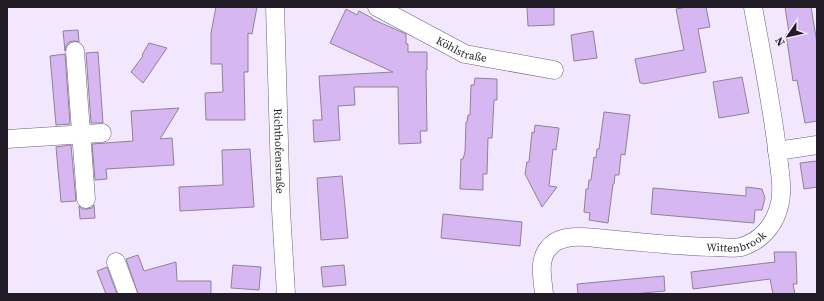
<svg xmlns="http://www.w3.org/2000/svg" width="824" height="301" font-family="'Source Serif 4',serif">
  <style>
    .building { fill: #d6b7f1; stroke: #8f819b }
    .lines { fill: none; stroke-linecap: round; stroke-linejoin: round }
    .minor-casing { stroke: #6d6078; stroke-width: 19 }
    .minor { stroke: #fff; stroke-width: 18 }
    .labels { text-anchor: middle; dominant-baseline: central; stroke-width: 4; stroke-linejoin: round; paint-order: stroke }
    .street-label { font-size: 11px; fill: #201b25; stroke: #f3e7fe }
  </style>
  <rect width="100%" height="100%" fill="#f3e7fe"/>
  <path class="building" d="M216,7H257L252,34L248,33V72H244L245,120H206L205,93L223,92L222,64H211V33Z
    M527,7H554V25L528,26Z
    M687,7H706L710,27L698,29L706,72L643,84V83H640L635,59L684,50L676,9Z
    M785,7H811L817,43V121L805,123L797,80L793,81L786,34L789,33Z
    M346,9L357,15L359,11L372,18V19L406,34V44H408V52H427V70H426L427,131H420L421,143L399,144L398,87H354L355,105L338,106L340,140L314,142L313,120H322L319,76L393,72L330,43Z
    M78,30L79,42L75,41L69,42L66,46L65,51L63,31Z
    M593,31L597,58L574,61L571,35Z
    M149,43L167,48L143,83L131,72L143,56L142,55Z
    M98,52L103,123H91L86,53Z
    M65,54L70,124L56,125L50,56Z
    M742,77L749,113L719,118L713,82Z
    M475,78L497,79V100H494L492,138H488L487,174H483V190L460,189L461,159H463L465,152L466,122H467L468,115H470L471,85H474Z
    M179,108L160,139L172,138L174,165L106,169L107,179L95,180L92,144L133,141L131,111Z
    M604,112L630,115L625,155L621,154L619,175H615L614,184H613L608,223L589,220L590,213L584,212L586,189H588L589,180H591L594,157L596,158L597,149H599Z
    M535,125L559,128L556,150L553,149L549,186L557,187L542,207L525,174L527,162H529L532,132L534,133Z
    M71,145L76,201L61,202L56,147Z
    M250,149L254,207L180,211L179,187L223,185L222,150Z
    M817,161V187L804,189L800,163Z
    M342,176L348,238L321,240L317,178Z
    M746,187L762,189L765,198L762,210H755L754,223L651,214L653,188L746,196Z
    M94,205L95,218L80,219L79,206L82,209H87L92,208Z
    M443,214L522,222L520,246L441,238Z
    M774,252H796L797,284H793L795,294H773L770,279L693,289L691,272L775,262Z
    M138,255L144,271L176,262L177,281H211V294H138L126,259Z
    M233,265L261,267L259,290L231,288Z
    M344,265L346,285L323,287L321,267Z
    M107,267L117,294H106L97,271Z
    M664,276L665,291L633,294H578L577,284Z"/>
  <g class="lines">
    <g class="minor-casing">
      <g id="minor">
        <path id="s1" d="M275,7L281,210L286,294"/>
        <path id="s2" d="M377,7L465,54L554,70"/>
        <path d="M75,51L86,199"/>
        <path d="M7,139L102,133"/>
        <path d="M777,151L817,145"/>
        <path d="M116,262L128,294"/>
        <path id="s3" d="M544,294C543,280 538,263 547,250C552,243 559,239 567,238C579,235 593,238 606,239C643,242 680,247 717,247C725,247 734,249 741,247C759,242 773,227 778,210C784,193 780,173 778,156C772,106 762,56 753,7"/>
      </g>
    </g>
    <use href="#minor" class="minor"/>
  </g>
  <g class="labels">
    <g class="street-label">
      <text stroke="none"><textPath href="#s2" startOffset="95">Köhlstraße</textPath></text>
      <text stroke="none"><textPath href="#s1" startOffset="144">Richthofenstraße</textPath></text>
      <text stroke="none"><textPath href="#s3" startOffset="240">Wittenbrook</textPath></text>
    </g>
  </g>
  <rect width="824" height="301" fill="none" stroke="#201b25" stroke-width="16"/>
  <g transform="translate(788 36) rotate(236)" stroke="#f3e7fe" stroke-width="3" paint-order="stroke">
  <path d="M0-3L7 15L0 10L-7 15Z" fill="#201b25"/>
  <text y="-6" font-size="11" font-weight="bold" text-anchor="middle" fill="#201b25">N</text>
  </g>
</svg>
